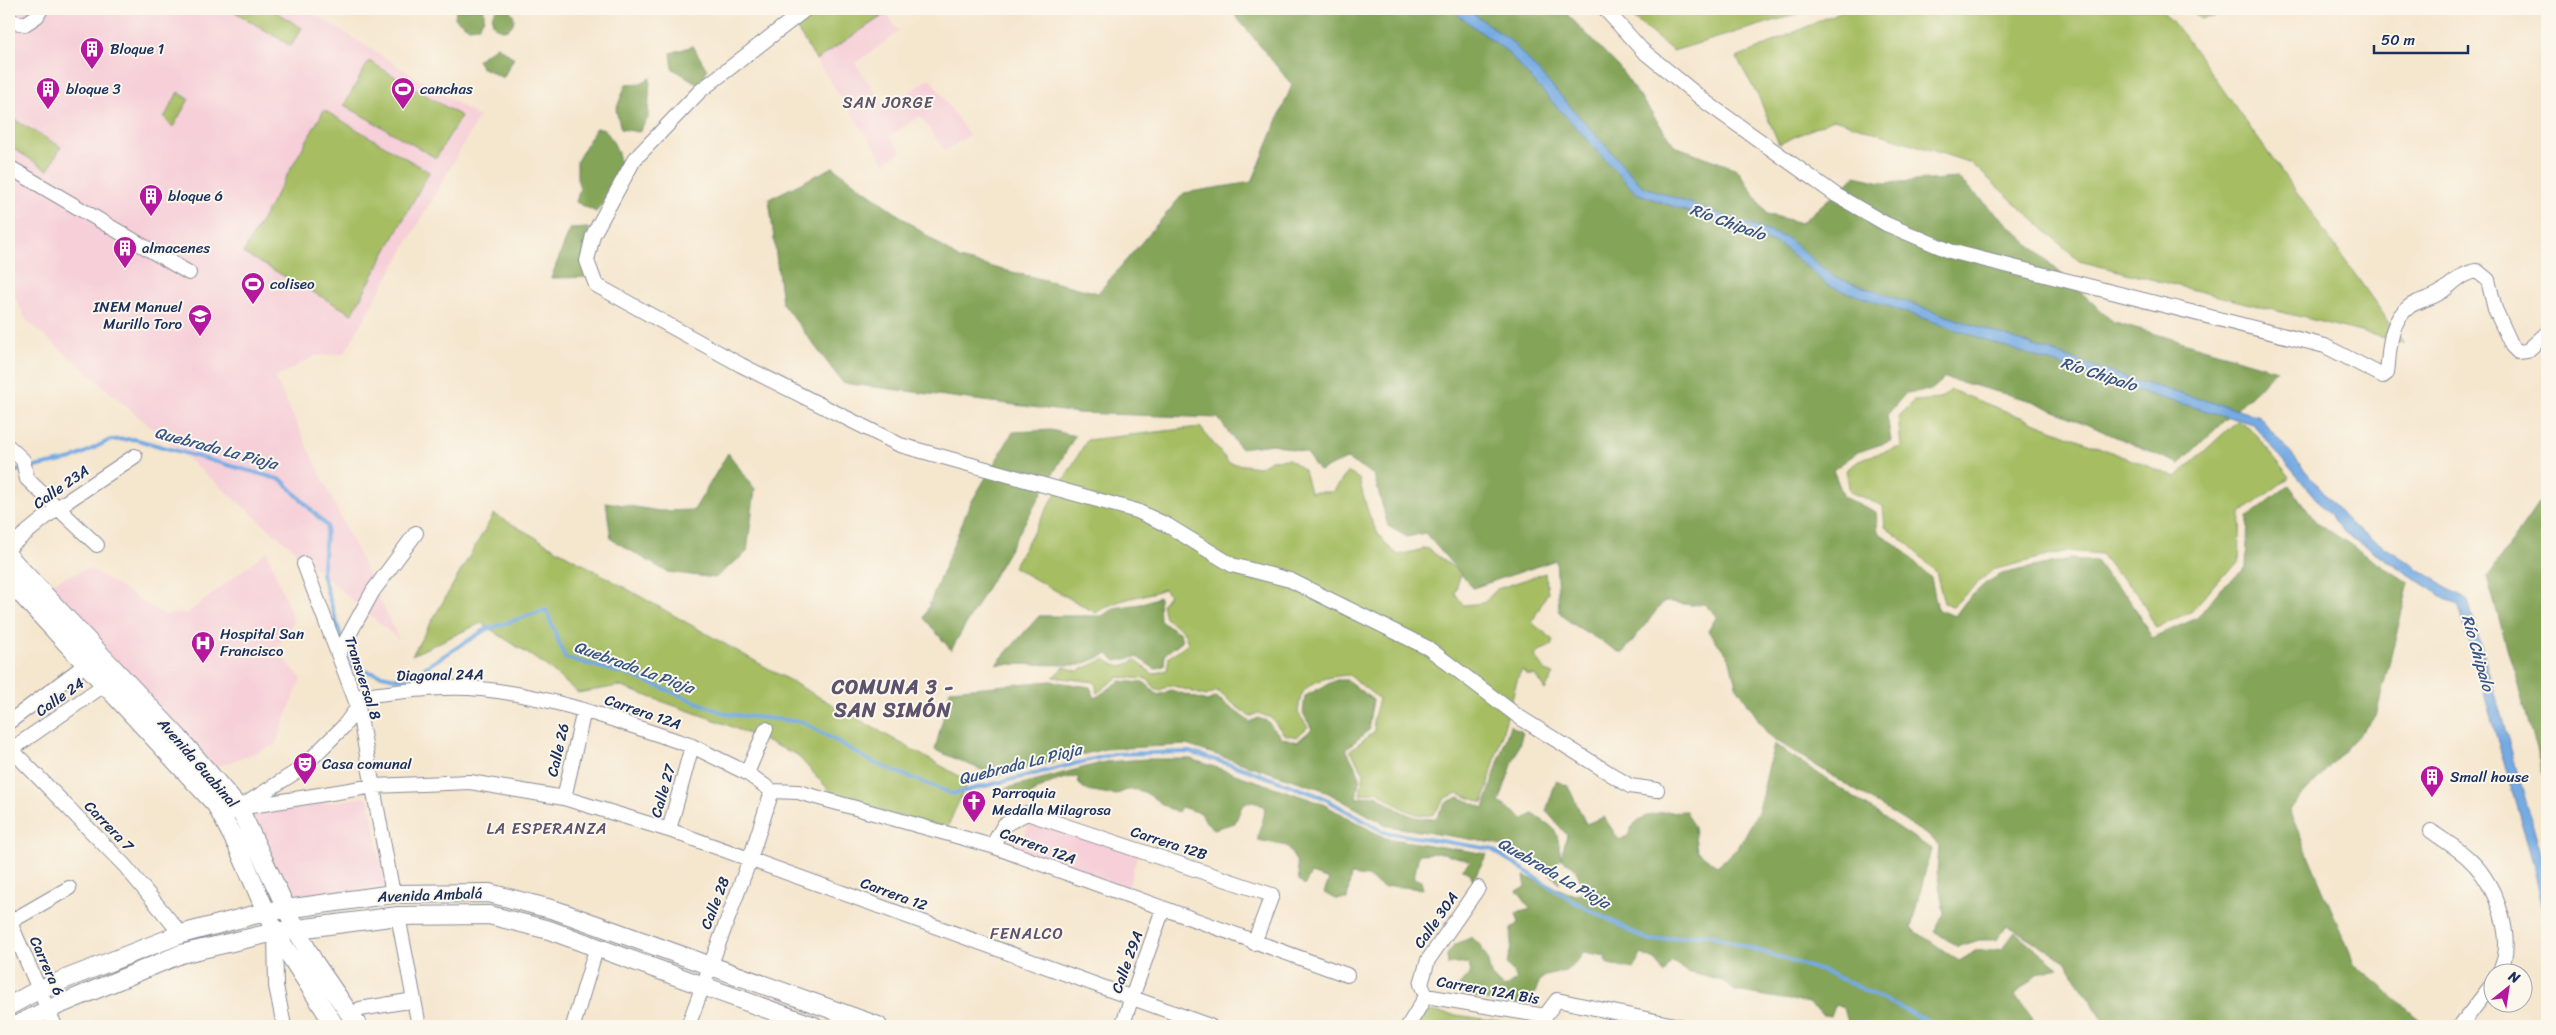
<svg xmlns="http://www.w3.org/2000/svg" width="2556" height="1035" font-family="Sriracha,sans-serif">
  <style>
    .built { fill: #f6cfd8 }
    .green { fill: #a6bd62; stroke: #607660 }
    .forest { fill: #84a458; stroke: #506a5b }
    .water { fill: #74aae2; stroke: #486ca0 }
    .lines { fill: none; stroke-linecap: round; stroke-linejoin: round }
    .stream { stroke: #74aae2; stroke-width: 4 }
    .minor-casing { stroke: #888a96; stroke-width: 16 }
    .major-casing { stroke: #888a96; stroke-width: 20 }
    .minor { stroke: #fff; stroke-width: 14 }
    .major { stroke: #fff; stroke-width: 18 }
    .labels { text-anchor: middle; dominant-baseline: central; stroke-width: 4; stroke-linejoin: round; paint-order: stroke }
    .poi-label { font-size: 15px; fill: #1b2f5e; stroke: #fbf7ec; text-anchor: start }
    .street-label { font-size: 15px; fill: #1b2f5e; stroke: #fbf7ec }
    .neighbourhood-label { font-size: 16px; letter-spacing: 1px; fill: #5d536d; stroke: #fbf7ec }
    .water-label { font-size: 16px; font-style: italic; fill: #365486; stroke: #fbf7ec }
    .district-label { font-size: 20px; font-weight: bold; letter-spacing: 1px; fill: #5d536d; stroke: #fbf7ec }
  </style>
  <rect width="100%" height="100%" fill="#fbf7ec"/>
  <filter id="ink" filterUnits="userSpaceOnUse"><feTurbulence type="fractalNoise" baseFrequency=".02" numOctaves="2"/><feDisplacementMap in="SourceGraphic" scale="10" xChannelSelector="R" yChannelSelector="G"/><feConvolveMatrix kernelMatrix="1 2 1 2 8 2 1 2 1" color-interpolation-filters="sRGB"/></filter>
  <filter id="wash" filterUnits="userSpaceOnUse"><feTurbulence type="fractalNoise" baseFrequency=".0096" numOctaves="4" result="noise"/><feDisplacementMap in="SourceGraphic" scale="20" xChannelSelector="R" yChannelSelector="G"/><feGaussianBlur stdDeviation="1.12" result="paint"/><feColorMatrix in="noise" values="0 0 0 0 0 0 0 0 0 0 0 0 0 0 0 0 0 1.4 0 .05"/><feComposite in="paint" operator="in"/></filter>
  <g filter="url(#wash)">
    <rect width="100%" height="100%" fill="#f5e6ce"/>
    <path class="built" d="M9,9H307L479,117L344,354L315,356L275,378L399,640L26,320L9,284Z
      M887,13L899,32L855,63L886,108L930,78L969,135L945,151L920,116L890,136L901,152L885,163L816,60Z
      M267,551L294,621L276,649L301,678L275,745L214,768L46,585L89,568L164,615L188,613Z
      M363,797L370,800L385,887L290,901L252,820L253,815Z
      M1032,821L1138,852L1128,889L1016,849Z"/>
    <path class="green" d="M230,9H271L302,28L291,46Z
      M821,9H884L887,13L816,60L795,26Z
      M1622,9H1814L1673,51Z
      M1846,9H2161L2184,35L2404,343L2079,261L1971,163L1834,119L1779,144L1760,100L1737,58Z
      M2190,9H2252L2201,19Z
      M369,61L461,116L436,158L344,105Z
      M178,92L189,99L173,127L164,118Z
      M324,110L429,172L352,314L243,253Z
      M10,117L61,147L48,170L9,146Z
      M1951,390L2176,477L2237,421L2252,430L2290,477L2241,513L2239,563L2219,579L2191,612L2156,628L2137,592L2116,573L2101,554L2067,551L1992,570L1953,606L1944,603L1936,572L1909,545L1885,527L1883,506L1850,492L1846,470L1863,458L1901,447L1898,417L1914,401L1940,399Z
      M1200,427L1229,463L1259,467L1271,460L1289,459L1304,470L1310,492H1333L1348,472L1359,479C1367,509 1372,537 1399,555L1427,548L1461,573L1455,593L1463,605L1484,603L1497,589L1545,573L1548,592L1532,622C1539,630 1548,633 1553,641L1551,646L1539,651L1535,656L1546,671L1554,674L1545,690L1535,675H1527L1522,670L1518,677L1483,803L1458,793L1444,799L1434,814C1415,820 1392,802 1377,791L1360,795L1364,773L1350,750L1375,731L1373,721L1379,699L1349,675C1334,676 1311,679 1302,694C1300,698 1299,707 1298,713L1308,727L1296,737L1284,734L1271,718L1258,713L1250,717L1217,691L1206,696L1171,685L1158,691L1147,679L1118,677L1097,693L1095,682L1053,677L1064,667L1078,671L1105,659C1116,667 1123,668 1135,660L1153,674L1167,670L1169,657L1188,643L1183,630L1165,618L1162,604L1169,595L1164,589C1141,598 1116,598 1096,613L1013,567L1087,440Z
      M494,514L968,781L947,828L839,801L796,754L720,722L619,686L578,693L545,665L481,623L412,655Z
      M1427,1011L1527,1025L1459,1026L1451,1023L1448,1026H1419Z"/>
    <path class="forest" d="M492 19a11 11 0 1 1 22 0a11 11 0 1 1-22 0Z
      M456,9H484V18L479,27L469,28L455,18Z
      M1230,9H1562L1618,66L1675,146L1737,169L1767,214L1801,223L1855,176L1886,183L1958,178L2112,321L2277,370L2179,464L2032,401L1945,378L1931,390L1906,393L1887,415L1891,441L1858,452L1833,470L1844,497L1876,512L1878,532L1901,548L1931,578L1938,610L1955,616L1966,601L1987,582L2002,574L2069,559L2096,561L2109,579L2127,595L2152,638L2197,618L2221,588L2246,568L2248,517L2289,485L2316,522L2409,583L2376,716L2289,810L2355,965L2427,1026H2107L2065,961L2007,925L1996,940H1979L1958,947L1934,931L1944,914L1937,872L1939,847L1933,839L1769,736L1736,685L1729,657L1708,631L1717,616L1704,604L1691,605L1664,601L1622,654L1571,623L1559,612L1556,560L1473,588L1425,533L1407,537L1388,526L1374,475L1347,459L1319,471L1306,453L1273,444L1240,448L1218,418L1078,413L843,383L782,303L769,199L833,167L959,259L1098,293L1184,193L1252,182L1292,85Z
      M497,46L514,58L503,78L481,67L477,60Z
      M693,46L707,70L700,85L673,69L671,53Z
      M650,78L648,118L639,132L621,129L616,110L626,84L641,83Z
      M596,128L604,129C618,145 628,171 614,191C609,199 602,203 596,212L576,202L580,188L577,179V161Z
      M588,228L590,251L601,277L551,278L570,229Z
      M1051,430L1075,436L951,650L924,618L969,506L1013,432Z
      M728,453L755,489L747,552L715,578L667,572L611,539L606,502L659,511L694,510Z
      M2547,491V788L2487,577Z
      M1159,597L1160,621L1180,633L1182,641L1165,654L1164,666L1155,669L1137,657L1116,661L1108,654L1080,665L996,664L1039,616H1102L1114,608L1140,604Z
      M1336,680H1347L1373,700L1369,723L1370,729L1346,749L1360,776L1356,798L1377,795C1393,808 1415,822 1436,818L1445,803L1459,797L1484,808L1510,725L1523,733L1499,802L1524,819L1533,814C1559,831 1556,827 1561,858L1567,835L1546,811L1556,781L1568,786L1586,824L1604,817L1619,840L1628,836C1635,811 1664,812 1686,811L1694,828L1697,851L1717,866L1738,848L1758,812L1774,744L1931,849L1911,928L1959,961L1976,951L2002,949L2015,932L2059,968L2038,973L2015,995L2038,1026H1849L1844,1008L1835,1005L1830,1016L1824,1015L1808,1003L1735,991L1723,981L1688,972L1671,961L1664,974L1655,960L1641,954L1633,969L1608,964L1605,956L1584,952C1579,959 1574,967 1565,971C1558,973 1551,972 1544,977C1536,982 1537,994 1531,1000C1520,1011 1474,997 1460,993L1457,988L1471,972L1468,963L1448,965L1447,955L1454,945L1472,937L1480,945L1487,958L1491,975L1504,988L1517,979L1507,964L1511,947V929L1519,923L1516,913L1531,909L1517,891L1526,887L1524,876L1575,895L1585,891L1574,866L1561,859L1554,866L1560,884C1552,876 1544,866 1534,859C1523,850 1507,849 1494,843L1388,826L1321,789L1186,745L1105,749L996,776L935,750L950,690L1051,681L1090,687L1095,698L1120,681L1145,683L1158,695L1171,690L1207,701L1216,697L1250,722L1258,718L1267,721L1281,737L1297,742L1312,729L1303,713L1305,696Z
      M1146,759H1191L1321,803L1385,838L1487,854L1473,880L1470,873L1462,869L1470,861L1443,853L1419,854L1414,878L1421,881L1423,889L1390,886L1384,888L1367,877L1351,875L1347,899H1335L1324,893L1329,880L1311,874L1304,886L1299,881L1297,863L1287,846L1258,840C1257,828 1267,818 1264,806L1251,801L1242,806L1235,823L1214,829L1206,822L1201,813L1181,807L1178,812C1155,806 1144,778 1116,795L1086,790L1079,784L1078,777C1057,777 1040,787 1025,800L1003,789L1105,762Z"/>
    <path class="water" d="M1450,9H1467L1512,42L1642,186L1787,238L1834,277L2130,379L2259,416L2352,526L2468,601L2543,860L2547,880V928L2533,863L2459,607L2345,533L2253,424L2126,388L1829,286L1782,246L1636,193L1505,50Z"/>
    <g class="lines">
      <path class="stream" d="M9,466L16,471L72,459L110,440L134,439L282,480L327,526L322,574L342,640
        M345,648L354,669L405,680L485,630L546,610L565,658L630,675L726,714L803,722L874,763L953,794L1114,754L1189,752L1242,768L1322,797L1384,832L1491,849L1571,900L1650,941L1707,934L1831,974L1938,1026"/>
    </g>
  </g>
  <g filter="url(#ink)">
    <g class="lines">
      <g class="minor-casing">
        <path id="minor" d="M806,9L700,91L634,160L593,235L587,261L596,285L741,365L900,445L1137,511L1167,525L1232,565L1290,580L1428,648L1519,717L1630,786L1657,790
          M1605,9L1642,50L1707,103L1836,195L1886,224L1950,251L2325,346L2383,376L2387,373C2390,350 2388,322 2410,306C2419,300 2431,299 2441,292C2454,283 2461,273 2477,271L2488,280L2495,309L2512,346L2518,352L2527,351L2547,333
          M9,21L25,24L37,16L41,9
          M9,167L189,273
          M9,447L23,460L27,479L97,545
          M9,547L57,508L135,456
          M304,564L358,707L393,894
          M339,653L373,591L416,533
          M355,697C396,692 440,685 481,689C554,696 623,723 692,746L669,830
          M9,722L85,665
          M692,746L747,773L772,791L798,792L992,846L1347,975
          M9,747L125,866L181,934
          M9,751L104,685
          M747,773L766,729
          M564,798L584,710
          M244,805L302,768L343,727L358,707
          M224,816L239,808L374,786L470,782L564,798L669,830L1210,1026
          M2431,831C2444,841 2460,849 2471,861C2496,884 2517,942 2499,972
          M992,846L1004,825L1027,813L1272,895L1254,943
          M398,916L419,1026
          M9,920L55,1026
          M10,922L69,888
          M275,932L276,986L284,1026
          M1426,996L1545,1016
          M360,1009L414,1000
          M573,1026L597,946
          M688,1026L750,859L772,791
          M1122,1026L1163,909
          M1408,1026L1426,996L1421,984L1428,960L1478,888
          M1541,1026L1545,1016L1557,1000L1679,1026
          M2460,1026L2494,982"/>
      </g>
      <g class="major-casing">
        <path id="major" d="M9,557L178,737L239,808L296,929L314,962L358,1026
          M9,581L216,805L237,845L275,932L335,1026
          M9,1006L40,989L181,934L265,912L393,894L489,893L555,910L878,1026
          M15,1026L49,1009L181,954L275,932L398,916L489,915L549,930L814,1026"/>
      </g>
      <use href="#minor" class="minor"/>
      <use href="#major" class="major"/>
    </g>
  </g>
  <defs>
    <g id="building-pin" transform="scale(1.25)"><path d="M0 17L-7.5 6A9.5 9.5 0 1 1 7.5 6Z" fill="#b5179e" stroke="#fbf7ec"/><path d="M-4-6H4V6H1V3H-1V6H-4ZM-2.5-4.3h1.7v1.8h-1.7ZM.8-4.3h1.7v1.8H.8ZM-2.5-1h1.7V.8h-1.7ZM.8-1h1.7V.8H.8Z" fill="#fff"/></g>
    <g id="stadium-pin" transform="scale(1.25)"><path d="M0 17L-7.5 6A9.5 9.5 0 1 1 7.5 6Z" fill="#b5179e" stroke="#fbf7ec"/><path d="M0-5a6.5 5 0 1 0 0 10a6.5 5 0 1 0 0-10ZM-3.5-1.8h7v3.6h-7Z" fill="#fff"/></g>
    <g id="school-pin" transform="scale(1.25)"><path d="M0 17L-7.5 6A9.5 9.5 0 1 1 7.5 6Z" fill="#b5179e" stroke="#fbf7ec"/><path d="M0-5L7-2L0 1L-7-2ZM-4 1L0 2.5L4 1V4Q0 6-4 4Z" fill="#fff"/></g>
    <g id="hospital-pin" transform="scale(1.25)"><path d="M0 17L-7.5 6A9.5 9.5 0 1 1 7.5 6Z" fill="#b5179e" stroke="#fbf7ec"/><path d="M-5-5h3v3.5h4V-5h3V5h-3V1.5h-4V5h-3Z" fill="#fff"/></g>
    <g id="theatre-pin" transform="scale(1.25)"><path d="M0 17L-7.5 6A9.5 9.5 0 1 1 7.5 6Z" fill="#b5179e" stroke="#fbf7ec"/><path d="M-5-5.5Q0-4 5-5.5V0Q5 5 0 6Q-5 5-5 0ZM-3.3-2.5H-1v1.5H-3.3ZM1-2.5H3.3v1.5H1ZM-2.8 1Q0 5.5 2.8 1Z" fill="#fff"/></g>
    <g id="church-pin" transform="scale(1.25)"><path d="M0 17L-7.5 6A9.5 9.5 0 1 1 7.5 6Z" fill="#b5179e" stroke="#fbf7ec"/><path d="M-1.2-6h2.4v3.5h3.3v2.4h-3.3V6h-2.4V-.1h-3.3v-2.4h3.3Z" fill="#fff"/></g>
  </defs>
  <g fill-rule="evenodd">
    <use href="#building-pin" x="92" y="49"/>
    <use href="#building-pin" x="48" y="89"/>
    <use href="#stadium-pin" x="403" y="89"/>
    <use href="#building-pin" x="151" y="196"/>
    <use href="#building-pin" x="125" y="248"/>
    <use href="#stadium-pin" x="253" y="284"/>
    <use href="#school-pin" x="200" y="316"/>
    <use href="#hospital-pin" x="203" y="643"/>
    <use href="#theatre-pin" x="305" y="764"/>
    <use href="#building-pin" x="2432" y="777"/>
    <use href="#church-pin" x="974" y="802"/>
  </g>
  <g class="labels">
    <g class="poi-label">
      <text x="110" y="49">Bloque 1</text>
      <text x="66" y="89">bloque 3</text>
      <text x="420" y="89">canchas</text>
      <text x="168" y="196">bloque 6</text>
      <text x="142" y="248">almacenes</text>
      <text x="270" y="284">coliseo</text>
      <text x="182" y="307" text-anchor="end">INEM Manuel<tspan x="182" dy="17">Murillo Toro</tspan></text>
      <text x="220" y="634">Hospital San<tspan x="220" dy="17">Francisco</tspan></text>
      <text x="322" y="764">Casa comunal</text>
      <text x="2450" y="777">Small house</text>
      <text x="992" y="793">Parroquia<tspan x="992" dy="17">Medalla Milagrosa</tspan></text>
    </g>
    <g class="street-label">
      <text transform="translate(61 487) rotate(-35)">Calle 23A</text>
      <text transform="translate(440 675) rotate(-1)">Diagonal 24A</text>
      <text transform="translate(363 678) rotate(72)">Transversal 8</text>
      <text transform="translate(60 697) rotate(-35)">Calle 24</text>
      <text transform="translate(643 712) rotate(19)">Carrera 12A</text>
      <text transform="translate(558 750) rotate(-77)">Calle 26</text>
      <text transform="translate(198 763) rotate(49)">Avenida Guabinal</text>
      <text transform="translate(663 791) rotate(-74)">Calle 27</text>
      <text transform="translate(109 826) rotate(46)">Carrera 7</text>
      <text transform="translate(1169 843) rotate(18)">Carrera 12B</text>
      <text transform="translate(1038 846) rotate(20)">Carrera 12A</text>
      <text transform="translate(894 894) rotate(20)">Carrera 12</text>
      <text transform="translate(430 895) rotate(-2)">Avenida Ambalá</text>
      <text transform="translate(715 903) rotate(-69)">Calle 28</text>
      <text transform="translate(1436 920) rotate(-55)">Calle 30A</text>
      <text transform="translate(1127 962) rotate(-70)">Calle 29A</text>
      <text transform="translate(47 966) rotate(66)">Carrera 6</text>
      <text transform="translate(1488 990) rotate(10)">Carrera 12A Bis</text>
    </g>
    <g class="neighbourhood-label">
      <text x="888" y="102">SAN JORGE</text>
      <text x="547" y="828">LA ESPERANZA</text>
      <text x="1027" y="933">FENALCO</text>
    </g>
    <g class="water-label">
      <text transform="translate(1728 222) rotate(20)">Río Chipalo</text>
      <text transform="translate(2099 374) rotate(18)">Río Chipalo</text>
      <text transform="translate(216 448) rotate(15)">Quebrada La Pioja</text>
      <text transform="translate(2478 653) rotate(74)">Río Chipalo</text>
      <text transform="translate(634 667) rotate(20)">Quebrada La Pioja</text>
      <text transform="translate(1020 764) rotate(-14)">Quebrada La Pioja</text>
      <text transform="translate(1554 873) rotate(30)">Quebrada La Pioja</text>
    </g>
    <g class="district-label">
      <text x="893" y="687">COMUNA 3 -<tspan x="893" dy="23">SAN SIMÓN</tspan></text>
    </g>
  </g>
  <rect width="2556" height="1035" fill="none" stroke="#fbf7ec" stroke-width="30"/>
  <g transform="translate(2508 988) rotate(30)"><circle r="24" fill="#fbf7ec" stroke="#a1a7b3"/>
  <path d="M0-4L9 19L0 12L-9 19Z" fill="#b5179e"/>
  <text y="-8" font-size="14" font-weight="bold" text-anchor="middle" fill="#1b2f5e">N</text>
  </g>
  <path d="M2374 45v8h94v-8" fill="none" stroke="#1b2f5e" stroke-width="2.5"/>
  <text x="2381" y="45" font-size="15" fill="#1b2f5e" stroke="#fbf7ec" stroke-width="4" paint-order="stroke">50 m</text>
</svg>
